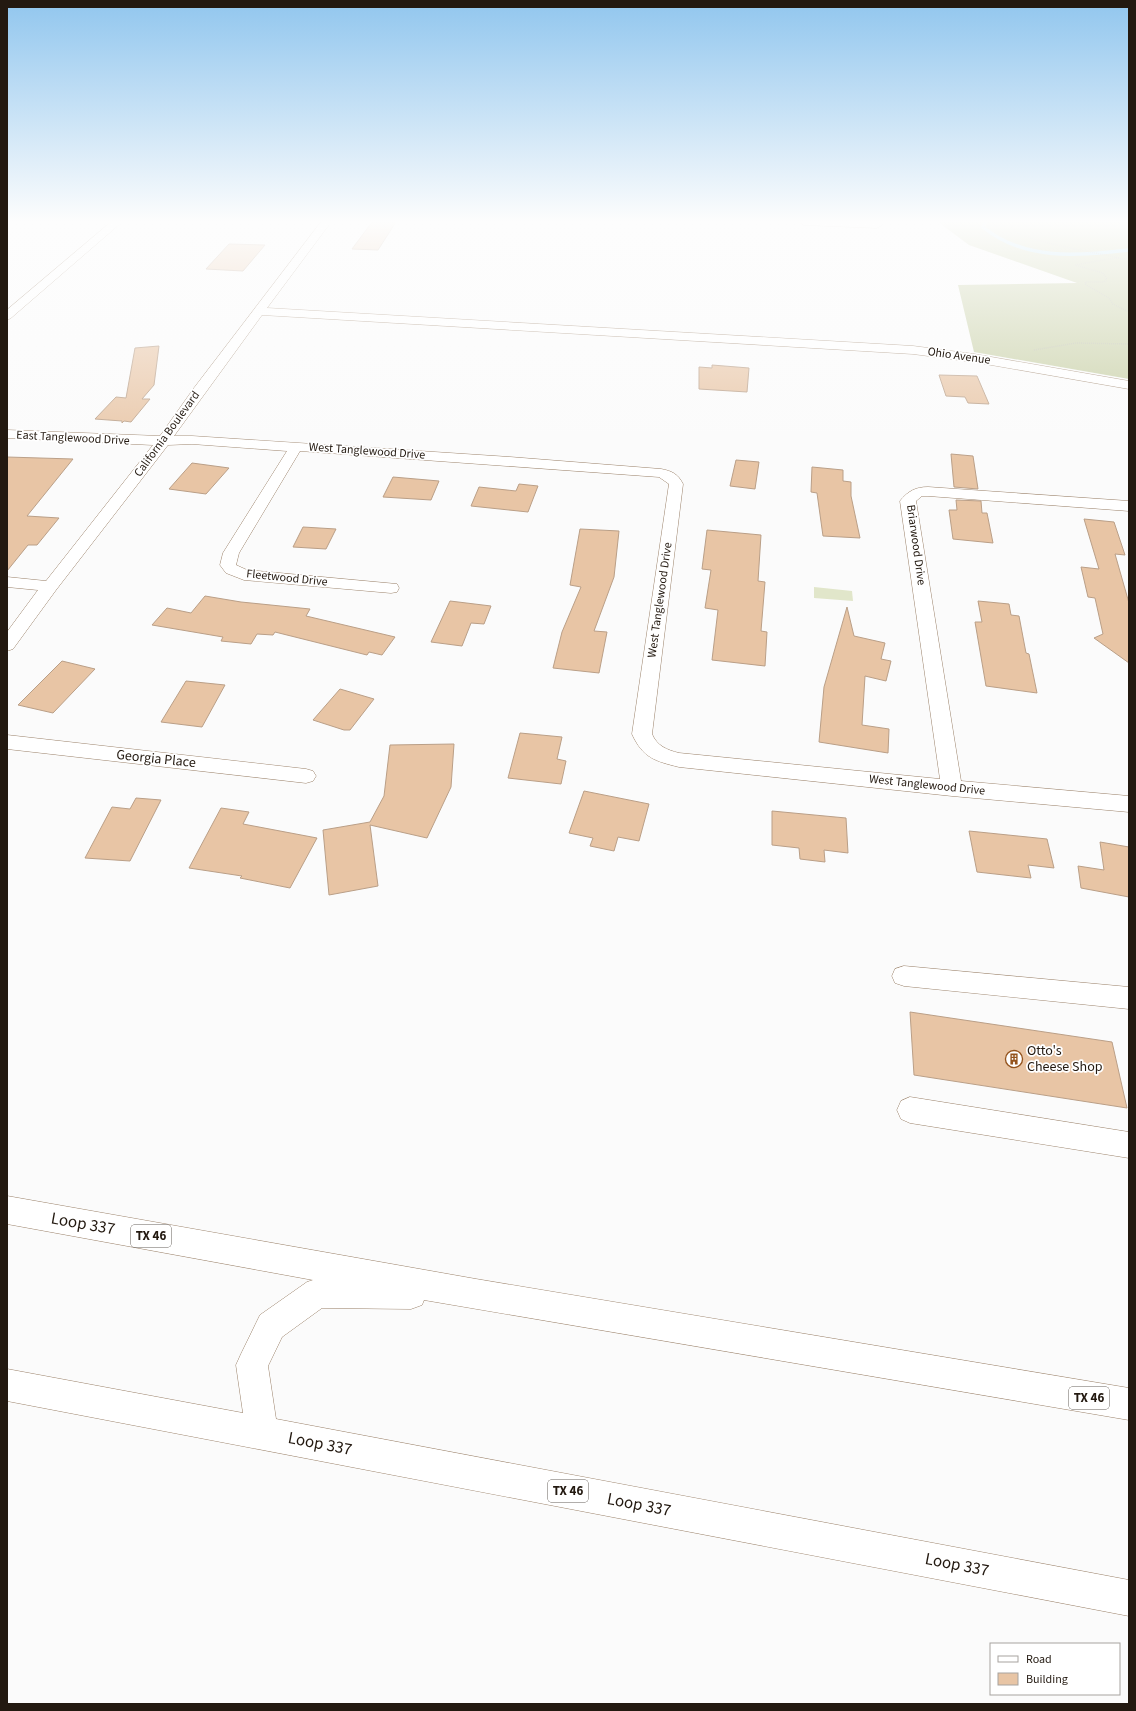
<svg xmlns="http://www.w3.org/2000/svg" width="1136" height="1711" font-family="'Source Sans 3',sans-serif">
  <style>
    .green { fill: #e1e6ca }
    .forest { fill: #c6cea3 }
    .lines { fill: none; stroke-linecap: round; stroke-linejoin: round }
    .stream { stroke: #b0e0f6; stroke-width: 3.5 }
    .building { fill: #e8c5a5; stroke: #ba9f87 }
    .minor-casing { stroke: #9b826a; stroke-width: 1 }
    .major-casing { stroke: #9b826a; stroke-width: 1 }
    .path { stroke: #b6b3b0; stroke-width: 1.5; stroke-dasharray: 0.5 1.5; stroke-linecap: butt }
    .minor { fill: #fff; fill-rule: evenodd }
    .major { fill: #fff; fill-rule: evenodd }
    .labels { text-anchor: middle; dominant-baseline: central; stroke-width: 3.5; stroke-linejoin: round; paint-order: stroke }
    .far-street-label { font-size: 12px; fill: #231910; stroke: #fff }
    .shield { fill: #fff; stroke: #655e58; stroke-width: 1 }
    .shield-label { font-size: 13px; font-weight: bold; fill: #231910 }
    .street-label { font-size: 14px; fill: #231910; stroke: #fff }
    .poi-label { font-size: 14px; fill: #231910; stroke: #fff; text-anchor: start }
    .near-street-label { font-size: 17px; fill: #231910; stroke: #fff }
  </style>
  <rect width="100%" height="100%" fill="#fbfbfb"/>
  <path class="green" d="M814,587L852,591L853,601L814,598Z"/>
  <path class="forest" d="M938,222H1129V379L974,352L958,285L1077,283L969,245Z"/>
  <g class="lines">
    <path class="stream" d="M986,222L983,227C1024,261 1079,256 1129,250"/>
  </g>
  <path class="building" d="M372,222H396L378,250L352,249Z
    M229,244L265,245L243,271L206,269Z
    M159,346L154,385L142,399H150L131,422L124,421L122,423V421L95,419L116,397L126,398L135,348Z
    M712,365L749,368L747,392L699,389V367L712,368Z
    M939,375L977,376L989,404L968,403L965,397L946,396Z
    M951,454L973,456L978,489L954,487Z
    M7,457L73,459L27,516L59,518L37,545H28L7,571Z
    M736,460L759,462L755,489L730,486Z
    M192,463L229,468L206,494L169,489Z
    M812,467L843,470V481L851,482V496L860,538L823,536L817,493L811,492Z
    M393,477L439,481L431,500L383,497Z
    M519,484L538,486L528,512L471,506L479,487L516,491Z
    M956,500L981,501L982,513H987L993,543L953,539L949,510H957Z
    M1084,519L1114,522L1125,555L1115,554L1129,603V663L1094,638L1103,634L1095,598L1088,597L1081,567L1099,569Z
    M303,527L336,529L326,549L293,547Z
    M580,529L619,531L614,577L594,631L607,632L599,673L553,668L562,632L581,587L570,585Z
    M707,530L761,535L758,581L765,582L761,631L767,632L765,666L712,660L718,610L705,608L711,570L702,569Z
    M205,596L241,602L310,609L306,616L395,637L382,655L369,652L367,655L275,632L273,635L257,634L251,644L221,641L223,637L152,625L167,608L191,613Z
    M450,601L491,606L484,624L471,623L462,646L431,642Z
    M978,601L1009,604L1011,615L1019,616L1026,653L1029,654L1037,693L986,686L975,622H982Z
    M847,607L854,636L885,643L881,659L891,661L886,681L865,676L862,725L889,729L888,753L819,742L824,687Z
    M62,661L95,669L53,713L18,705Z
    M186,681L225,685L202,727L161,722Z
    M340,689L374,699L350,730H344L313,720Z
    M520,733L562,737L557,759L566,761L561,784L508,778Z
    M454,744L451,787L427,838L370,825L378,886L329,895L323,830L370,822L384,796L390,745Z
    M584,791L649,804L639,841L618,837L614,851L590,846L593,838L569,833Z
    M136,798L161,800L130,861L85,858L112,807L130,809Z
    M221,808L249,812L243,824L317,838L290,888L240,878L242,876L189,868Z
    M772,811L846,818L848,853L824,850L825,862L800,859L799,848L772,845Z
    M969,831L1047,839L1054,868L1028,865L1031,878L977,872Z
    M1100,842L1129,847V897L1081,888L1078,866L1104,870Z
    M910,1012L1112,1042L1127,1108L914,1075Z"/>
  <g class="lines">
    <g class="minor-casing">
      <path id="minor" d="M111,222H122L11,318L7,320V310Z
        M321,222H331L267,308L913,346L974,354L1129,381V389L974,362L913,354L262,315L174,436H192L510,457L661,469C672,471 678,474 683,484L652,734C657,746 667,750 679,753L940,779L900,501C908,491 916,487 928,487L1129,501V511L928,496H922L916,501L961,781L1129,796V812L952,796L679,767C655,761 643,758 632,734L669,484L659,477L300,451L239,553L236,565L247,570L397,584L399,588L397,592L391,593L244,580L226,573L220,565L223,553L287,451L192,444L168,445L56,590L13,649L7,651V632L38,590L7,587V577L46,581L153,445L7,438V430L160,436L194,388Z
        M799,222H879L882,225L877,228L804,225Z
        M7,735L306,769L313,771L316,776L313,781L306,783L7,749Z
        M904,966L1129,987V1009L904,986L895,983L892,976L895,969Z
        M910,1097L1129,1132V1158L910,1123L901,1119L897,1110L901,1101Z"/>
    </g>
    <g class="major-casing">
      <path id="major" d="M7,1196L476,1279L1129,1388V1420L424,1300L422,1305L411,1309L322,1308L282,1337L268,1366L276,1419L1129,1580V1616L7,1401V1369L243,1413L236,1365L241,1354L260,1315L307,1282L313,1280L7,1224Z"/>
    </g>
    <path class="path" d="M1008,222C1010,224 1012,228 1014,230C1028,242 1098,253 1120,258
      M1129,259L1114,258L1075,265L1103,273L1107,279L1104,282H1086L1085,284L1109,298L1113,304L1129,312
      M1034,350L1076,343L1129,344"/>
    <use href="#minor" class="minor"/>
    <use href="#major" class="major"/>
  </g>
  <linearGradient id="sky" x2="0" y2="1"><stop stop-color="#91c6ee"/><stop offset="0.48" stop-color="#fdfdfd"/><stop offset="1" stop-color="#fdfdfd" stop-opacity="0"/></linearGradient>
  <rect width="1136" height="462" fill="url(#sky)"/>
  <defs>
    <g id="building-ring" transform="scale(0.9)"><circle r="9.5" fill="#fff" stroke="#94541e" stroke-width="1.5"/><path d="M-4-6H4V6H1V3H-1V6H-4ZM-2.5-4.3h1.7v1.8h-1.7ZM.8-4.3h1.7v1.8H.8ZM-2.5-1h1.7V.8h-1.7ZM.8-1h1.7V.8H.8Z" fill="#94541e"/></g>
  </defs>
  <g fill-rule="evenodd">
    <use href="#building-ring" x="1014" y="1059"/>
  </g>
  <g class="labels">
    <g class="far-street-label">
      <text transform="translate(959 356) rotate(8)">Ohio Avenue</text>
      <text transform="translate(167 434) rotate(-54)">California Boulevard</text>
      <text transform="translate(73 438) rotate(3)">East Tanglewood Drive</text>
      <text transform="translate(367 451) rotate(4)">West Tanglewood Drive</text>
      <text transform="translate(916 545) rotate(82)">Briarwood Drive</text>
      <text transform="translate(287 578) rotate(6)">Fleetwood Drive</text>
      <text transform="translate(660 600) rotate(-82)">West Tanglewood Drive</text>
      <text transform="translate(927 785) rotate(6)">West Tanglewood Drive</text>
    </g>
    <g class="shield">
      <rect x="131" y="1225" width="40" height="22" rx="3"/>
      <rect x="1069" y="1387" width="40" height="22" rx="3"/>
      <rect x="548" y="1480" width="40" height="22" rx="3"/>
    </g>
    <g class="shield-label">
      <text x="151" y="1236">TX 46</text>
      <text x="1089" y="1398">TX 46</text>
      <text x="568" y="1491">TX 46</text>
    </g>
    <g class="street-label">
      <text transform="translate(156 759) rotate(6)">Georgia Place</text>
    </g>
    <g class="poi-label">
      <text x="1027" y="1051">Otto's<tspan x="1027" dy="16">Cheese Shop</tspan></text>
    </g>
    <g class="near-street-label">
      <text transform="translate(83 1224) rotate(10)">Loop 337</text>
      <text transform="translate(320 1444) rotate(11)">Loop 337</text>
      <text transform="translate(639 1505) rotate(11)">Loop 337</text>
      <text transform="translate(957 1565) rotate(11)">Loop 337</text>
    </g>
  </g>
  <rect width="1136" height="1711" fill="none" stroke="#231910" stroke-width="16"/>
  <rect x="990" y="1643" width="130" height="52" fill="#ffffff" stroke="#a7a39f"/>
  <rect x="998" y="1656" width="20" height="6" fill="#ffffff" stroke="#a7a39f"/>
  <text x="1026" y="1663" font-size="12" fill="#231910">Road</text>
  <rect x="998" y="1673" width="20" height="12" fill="#e8c5a5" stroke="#a7a39f"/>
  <text x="1026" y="1683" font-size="12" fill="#231910">Building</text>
</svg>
